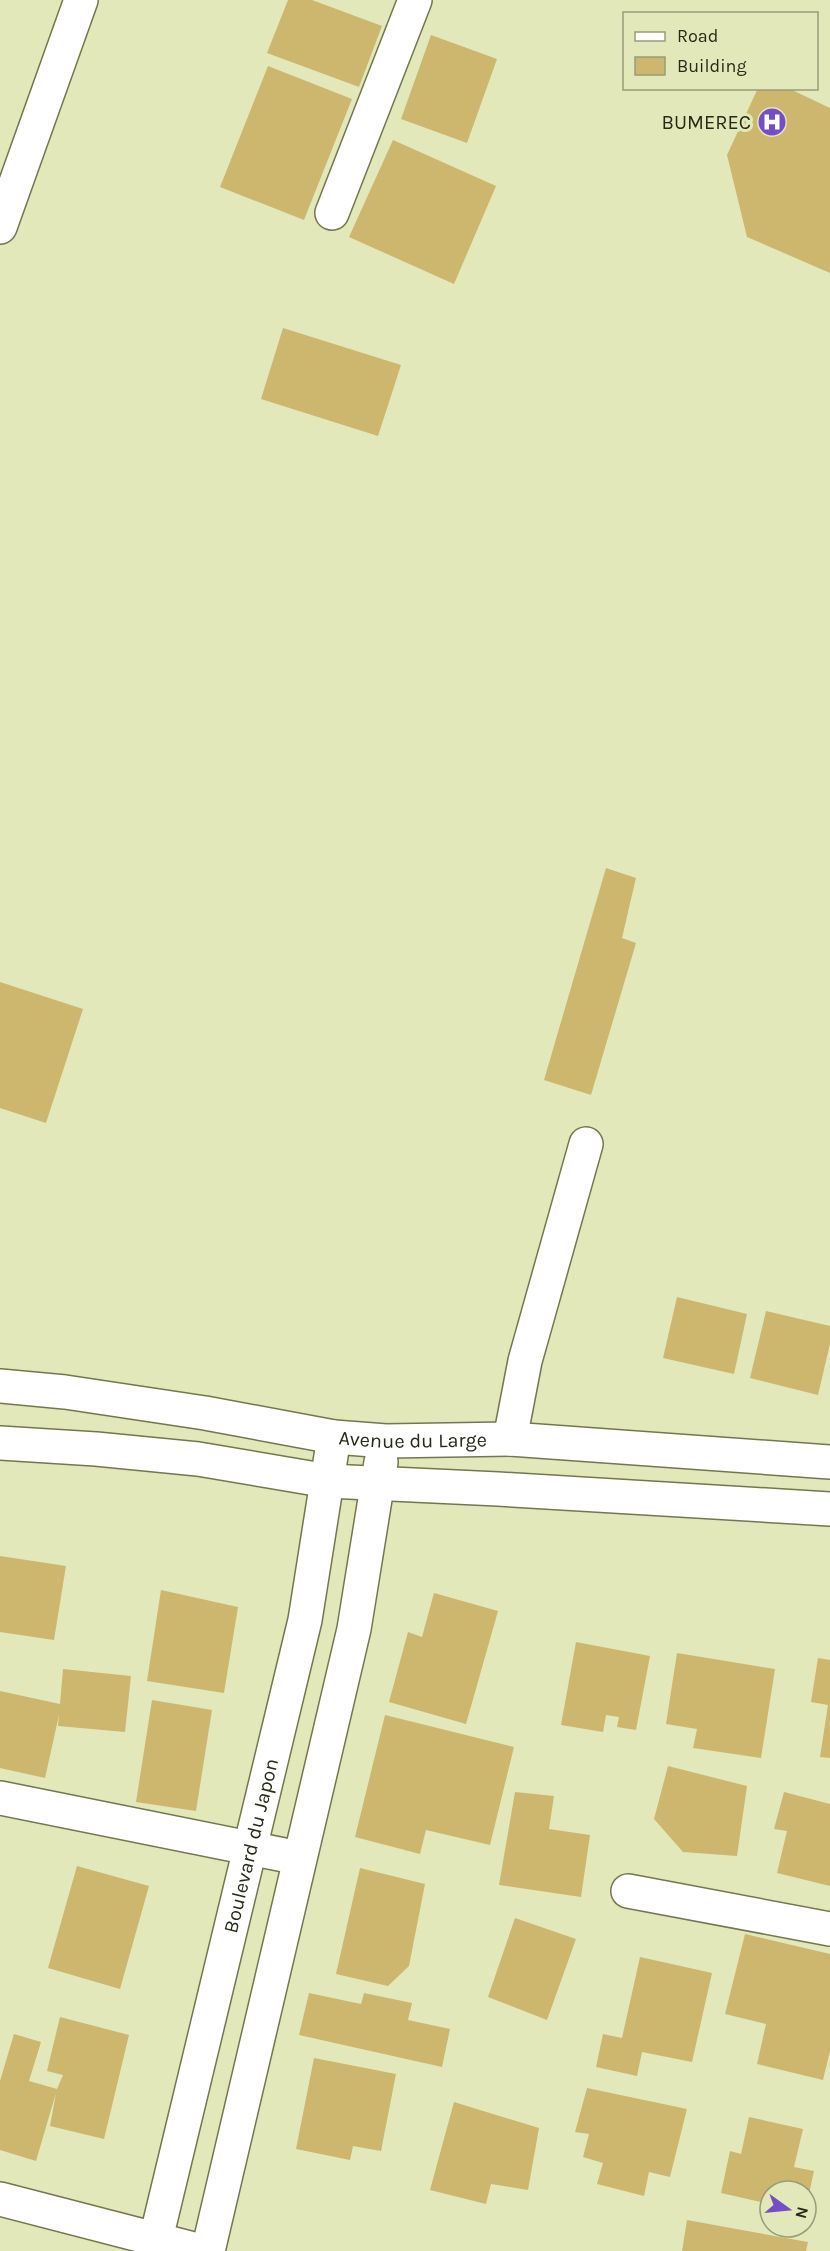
<svg xmlns="http://www.w3.org/2000/svg" width="830" height="2251" font-family="Karla,sans-serif">
  <style>
    .building { fill: #cdb76e }
    .lines { fill: none; stroke-linecap: round; stroke-linejoin: round }
    .minor-casing { stroke: #73774e; stroke-width: 36 }
    .major-casing { stroke: #73774e; stroke-width: 36 }
    .minor { stroke: #fff; stroke-width: 33 }
    .major { stroke: #fff; stroke-width: 33 }
    .labels { text-anchor: middle; dominant-baseline: central; stroke-width: 6; stroke-linejoin: round; paint-order: stroke }
    .poi-label { font-size: 20px; fill: #282a18; stroke: #e2e8ba; text-anchor: end }
    .street-label { font-size: 20px; fill: #282a18; stroke: #e2e8ba }
  </style>
  <rect width="100%" height="100%" fill="#e2e8ba"/>
  <path class="building" d="M288,0H312L382,26L359,87L267,53Z
    M431,35L497,59L467,143L401,119Z
    M268,66L352,99L304,220L220,187Z
    M758,88H788L830,108V273L747,237L727,155Z
    M393,140L496,186L454,284L349,237Z
    M283,328L401,365L378,436L261,399Z
    M606,868L636,878L622,938L636,943L591,1095L544,1080Z
    M0,982L83,1009L46,1123L0,1108Z
    M677,1297L747,1314L734,1374L663,1358Z
    M766,1311L830,1326V1344L818,1395L750,1378Z
    M0,1556L66,1566L54,1640L0,1632Z
    M161,1590L238,1607L224,1693L147,1681Z
    M434,1593L498,1611L466,1724L389,1702L408,1632L422,1637Z
    M576,1642L650,1656L636,1730L617,1727L619,1717L606,1715L603,1732L561,1725Z
    M677,1653L775,1669L761,1758L693,1748L697,1729L666,1724Z
    M818,1658L830,1660V1758L820,1757L828,1705L811,1702Z
    M63,1669L131,1676L125,1732L58,1726L59,1715L45,1778L0,1768V1691L60,1704Z
    M152,1700L212,1710L196,1811L136,1802Z
    M385,1715L514,1747L490,1845L426,1830L420,1854L355,1837Z
    M668,1766L747,1786L737,1856L683,1852L654,1819Z
    M515,1792L554,1796L549,1829L590,1835L581,1897L499,1885Z
    M784,1792L830,1804V1886L777,1873L787,1831L774,1829Z
    M77,1866L149,1886L120,1989L48,1968Z
    M360,1868L425,1884L409,1966L388,1986L336,1974Z
    M515,1918L576,1939L547,2020L488,1997Z
    M745,1934L830,1954V2051L823,2080L757,2064L766,2024L725,2014Z
    M640,1957L712,1973L692,2062L642,2052L637,2076L596,2067L603,2034L622,2038Z
    M309,1993L361,2004L364,1993L412,2003L408,2020L450,2029L442,2067L299,2035Z
    M60,2017L129,2035L104,2139L50,2126L56,2093L36,2161L0,2150V2081L14,2034L41,2042L29,2081L57,2089L63,2075L47,2071Z
    M314,2058L396,2074L381,2151L353,2146L350,2160L296,2149Z
    M587,2088L687,2109L670,2177L649,2172L644,2196L597,2184L603,2163L583,2157L589,2134L575,2132Z
    M454,2102L539,2128L528,2190L491,2184L486,2204L430,2190Z
    M749,2117L803,2129L794,2167L814,2171L807,2203L806,2191H770V2204L721,2193L730,2151L741,2154Z
    M687,2220L808,2242L806,2251H682Z"/>
  <g class="lines">
    <g class="minor-casing">
      <path id="minor" d="M332,213L415,0
        M0,227L81,0
        M510,1439L525,1361L586,1144
        M0,1798L299,1858
        M628,1891L830,1929
        M0,2199L201,2251"/>
    </g>
    <g class="major-casing">
      <g id="major">
        <path id="s1" d="M0,1386L65,1392L205,1413L334,1437L386,1441L510,1439L830,1462"/>
        <path d="M0,1443L96,1449L198,1459L328,1481L498,1489L830,1509"/>
        <path id="s2" d="M153,2251L305,1620L334,1437"/>
        <path d="M208,2251L354,1629L381,1462"/>
      </g>
    </g>
    <use href="#minor" class="minor"/>
    <use href="#major" class="major"/>
  </g>
  <defs>
    <g id="hospital-disc" transform="scale(1.5)"><circle r="9.5" fill="#734ec7" stroke="#e2e8ba"/><path d="M-5-5h3v3.5h4V-5h3V5h-3V1.5h-4V5h-3Z" fill="#fff"/></g>
  </defs>
  <g fill-rule="evenodd">
    <use href="#hospital-disc" x="772" y="122"/>
  </g>
  <g class="labels">
    <g class="poi-label">
      <text x="751" y="122">BUMEREC</text>
    </g>
    <g class="street-label">
      <text stroke="none"><textPath href="#s1" startOffset="417">Avenue du Large</textPath></text>
      <text stroke="none"><textPath href="#s2" startOffset="417">Boulevard du Japon</textPath></text>
    </g>
  </g>
  <rect x="623" y="12" width="195" height="78" fill="#e2e8ba" stroke="#989c79" stroke-width="1.5"/>
  <rect x="635" y="32" width="30" height="9" fill="#ffffff" stroke="#989c79" stroke-width="1.5"/>
  <text x="677" y="42" font-size="18" fill="#282a18">Road</text>
  <rect x="635" y="57" width="30" height="18" fill="#cdb76e" stroke="#989c79" stroke-width="1.5"/>
  <text x="677" y="72" font-size="18" fill="#282a18">Building</text>
  <g transform="translate(788 2209) rotate(105)"><circle r="28" fill="#e2e8ba" stroke="#989c79" stroke-width="1.5"/>
  <path d="M0-4.5L10 22L0 15L-10 22Z" fill="#734ec7"/>
  <text y="-9" font-size="16" font-weight="bold" text-anchor="middle" fill="#282a18">N</text>
  </g>
</svg>
